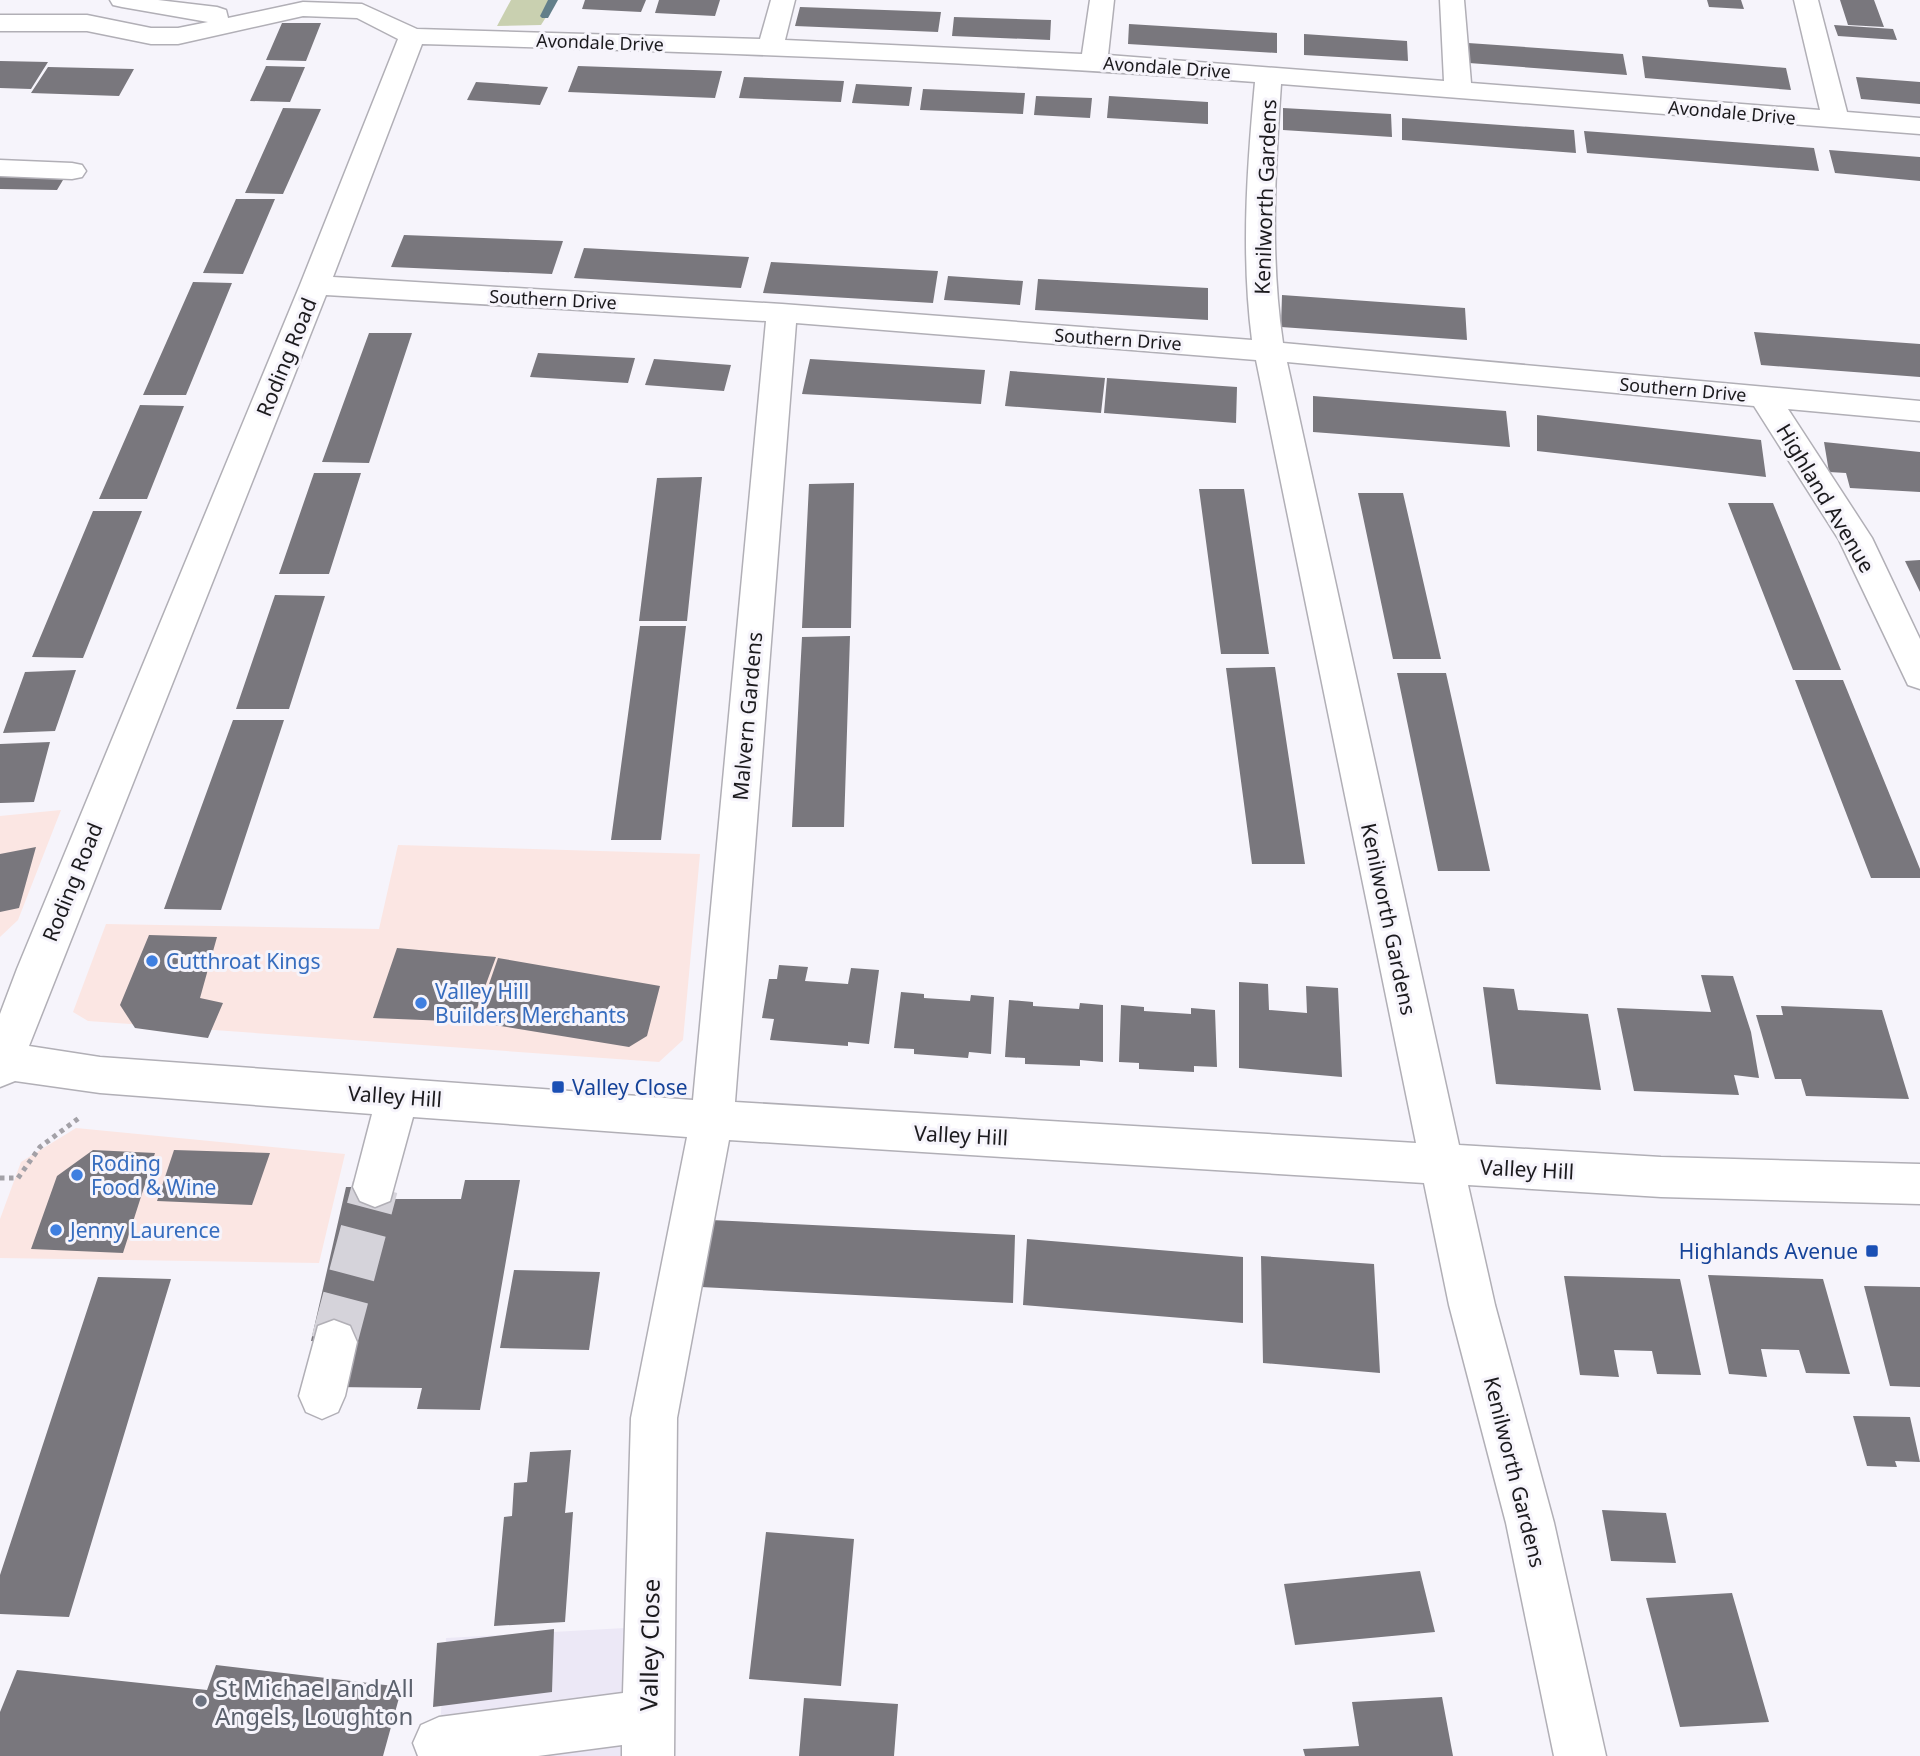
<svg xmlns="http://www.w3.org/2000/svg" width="1920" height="1756" font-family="'Noto Sans',sans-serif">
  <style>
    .commercial { fill: #fbe6e3 }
    .built { fill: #ece8f6 }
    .green { fill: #c9d0b0 }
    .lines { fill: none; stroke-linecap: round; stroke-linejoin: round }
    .stream { fill: #637f8a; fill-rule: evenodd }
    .building { fill: #79777d }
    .minor-tunnel { stroke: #d5d3da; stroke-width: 46; stroke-dasharray: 46 23; stroke-linecap: butt }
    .minor-casing { stroke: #b1afb6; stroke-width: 3 }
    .path { stroke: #a3a1a7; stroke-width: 5; stroke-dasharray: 4.5 4.5; stroke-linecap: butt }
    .minor { fill: #fff; fill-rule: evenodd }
    .shop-dot { fill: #3f7fe0; stroke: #f6f4fb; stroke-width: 2.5 }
    .transit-dot { fill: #1a4fb4; stroke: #f6f4fb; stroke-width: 2.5 }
    .worship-dot { fill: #6b7280; stroke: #f6f4fb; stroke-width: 2.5 }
    .labels { text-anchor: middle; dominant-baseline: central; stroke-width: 6; stroke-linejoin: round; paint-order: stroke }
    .far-street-label { font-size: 18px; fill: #1b1a1d; stroke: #f6f4fb }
    .street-label { font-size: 21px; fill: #1b1a1d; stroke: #f6f4fb }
    .shop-label { font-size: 21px; fill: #366cbe; stroke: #f6f4fb; text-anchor: start }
    .transit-label { font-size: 21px; fill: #164399; stroke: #f6f4fb; text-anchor: start }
    .near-street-label { font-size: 24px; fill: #1b1a1d; stroke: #f6f4fb }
    .near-worship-label { font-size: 24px; fill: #5b616d; stroke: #f6f4fb; text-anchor: start }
  </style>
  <rect width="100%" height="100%" fill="#f6f4fb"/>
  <path class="commercial" d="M61,810L18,920L0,937V816Z
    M398,845L700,854L683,1040L659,1062L88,1021L73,1012L106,924L379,929Z
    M76,1128L345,1154L319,1263L0,1258V1219L21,1162Z"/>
  <path class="built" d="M625,1628L626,1756H438L446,1638Z"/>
  <path class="green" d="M511,0H557L541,25L497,26Z"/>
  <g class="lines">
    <path class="stream" d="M548,0H558L548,18H542L540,16Z"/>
  </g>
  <path class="building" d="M585,0H646L641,12L582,9Z
    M659,0H720L715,16L655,13Z
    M1707,0H1741L1744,9L1709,7Z
    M1840,0H1874L1884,27L1848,25Z
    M800,7L941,12L938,32L795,26Z
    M954,17L1051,20L1050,40L952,36Z
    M282,23H321L306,61L266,60Z
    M1129,24L1277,33V53L1128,44Z
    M1834,25L1893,29L1897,40L1838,36Z
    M1304,34L1407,41L1408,61L1304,55Z
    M1468,43L1623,54L1627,75L1469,63Z
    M1642,56L1786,68L1791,90L1645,78Z
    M0,61L48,62L31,89L0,88Z
    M266,66L305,67L290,102L250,101Z
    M578,66L722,71L715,98L568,92Z
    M48,67L134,69L119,96L31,93Z
    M744,77L844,81L841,102L739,98Z
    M1856,77L1920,82V104L1861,99Z
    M476,82L548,87L540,105L467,100Z
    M856,84L912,87L909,106L852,103Z
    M923,89L1025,93L1023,114L920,110Z
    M1036,96L1092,98L1090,118L1034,115Z
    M1109,96L1208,102V124L1107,118Z
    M283,108L321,109L283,194L245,193Z
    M1283,108L1391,114L1392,137L1283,130Z
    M1402,118L1574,130L1576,153L1402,140Z
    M1584,131L1814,148L1819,171L1587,153Z
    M1829,150L1920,157V181L1835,173Z
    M0,174L66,175L57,190L0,189Z
    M236,199H275L243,274L203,273Z
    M404,235L563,241L552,274L391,267Z
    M584,248L749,257L741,288L574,278Z
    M771,262L938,271L933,303L763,293Z
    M948,276L1023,281L1020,305L944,300Z
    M1038,279L1208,288V320L1035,310Z
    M193,282L232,283L186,395H143Z
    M1282,295L1465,308L1467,340L1281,327Z
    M1754,332L1920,344V377L1761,365Z
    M369,333H412L369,463L322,462Z
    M538,353L635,358L628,383L530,377Z
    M654,359L731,365L724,391L645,385Z
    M810,359L985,370L981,404L802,394Z
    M1010,371L1105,378L1101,413L1005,406Z
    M1107,378L1237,387L1236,423L1104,413Z
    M1313,396L1506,411L1510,447L1313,432Z
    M140,405L184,406L147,499H99Z
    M1537,415L1761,440L1766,477L1537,451Z
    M1824,442L1920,452V492L1850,488L1846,473L1829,472Z
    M314,473H361L329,574H279Z
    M702,477L687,621H639L657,478Z
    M854,483L851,628H802L809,484Z
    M1199,489H1244L1269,654H1221Z
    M1358,493H1403L1441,659H1393Z
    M1728,503H1773L1841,670H1793Z
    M93,511H142L83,658L32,657Z
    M1920,560V592L1905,561Z
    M275,595L325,596L289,709H236Z
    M640,626H686L661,840H611Z
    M850,636L844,827H792L802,637Z
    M1275,667L1305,864H1252L1226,668Z
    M76,670L55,731L3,733L25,672Z
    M1397,673H1446L1490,871H1438Z
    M1795,680H1843L1920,869V878H1871Z
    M233,720H284L221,910L164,909Z
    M50,742L34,802L0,803V744Z
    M36,847L19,908L0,912V854Z
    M149,935L217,937L200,998L223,1003L208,1038L135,1028L120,1005Z
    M397,948L496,957L472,1022L373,1018Z
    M498,958L660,986L647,1036L629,1047L476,1022Z
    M779,965L808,967L805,981L848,984L851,968L879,970L869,1044L848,1042V1046L770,1040L774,1019L762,1018L769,979H777Z
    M1701,975L1733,976L1751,1032L1759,1078L1734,1075L1739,1095L1634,1091L1617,1008L1711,1012Z
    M1239,982L1268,984L1269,1010L1307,1013L1306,986L1338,988L1342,1077L1239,1068Z
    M1483,987L1514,989L1518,1010L1588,1014L1601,1090L1496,1084Z
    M901,992L924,994V998L970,1001L971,995L994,997L991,1054L969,1052L968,1058L914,1054V1049L894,1048Z
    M1009,1000L1033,1002V1006L1079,1009L1080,1003L1103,1005V1062L1080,1060V1066L1025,1064V1058L1005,1057Z
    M1121,1005L1144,1007V1011L1191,1014V1008L1215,1010L1217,1067L1194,1066V1072L1139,1069V1063L1119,1062Z
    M1781,1006L1882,1010L1909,1099L1806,1096L1801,1079H1775L1756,1015H1783Z
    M93,1150L155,1153L123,1253L31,1249L57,1176Z
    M174,1150L270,1153L252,1205L157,1201Z
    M465,1180H520L480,1410L417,1409L422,1388L333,1387L334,1342L311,1341L346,1187H391L388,1199H461Z
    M711,1220L1015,1235L1013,1303L701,1287Z
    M1027,1239L1243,1257V1323L1023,1305Z
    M1261,1256L1374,1264L1380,1373L1263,1363Z
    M514,1270L600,1272L589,1350L500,1348Z
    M1708,1275L1823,1279L1850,1374L1806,1373L1799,1350L1761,1349L1767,1377L1729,1374Z
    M1564,1276L1680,1279L1701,1375L1657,1374L1652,1351L1614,1350L1619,1377L1580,1375Z
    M98,1277L171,1279L69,1617L0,1614V1575Z
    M1864,1286L1920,1287V1387L1890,1386Z
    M1853,1416L1910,1417L1920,1462L1895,1461L1897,1467L1867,1466Z
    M571,1450L565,1513L573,1512L565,1622L494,1626L504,1517L512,1516L514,1483L527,1482L530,1452Z
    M1602,1510L1666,1513L1676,1563L1611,1561Z
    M766,1532L854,1539L841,1686L749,1679Z
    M1420,1571L1435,1632L1295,1645L1284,1584Z
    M1732,1593L1769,1722L1680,1727L1646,1598Z
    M554,1629L552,1692L433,1707L437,1643Z
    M216,1665L402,1687L383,1756H0V1712L17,1670L207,1690Z
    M1442,1697L1453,1756H1305L1303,1749L1359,1746L1352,1702Z
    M804,1698L898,1704L894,1756H799Z"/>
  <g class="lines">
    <path class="minor-tunnel" d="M334,1342L375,1187"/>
    <g class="minor-casing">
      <path id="minor" d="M110,0H158L217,7L226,10L228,18L303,2L362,4L417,29L760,39L771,0H795L785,40L1082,54L1090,0H1114L1108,55L1444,81L1440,0H1464L1471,83L1820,110L1794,0H1818L1847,112L1920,118V134L1281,84C1275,170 1270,257 1283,343L1920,401V421L1788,409L1872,538L1920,639V689L1908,685L1839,540L1754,406L1287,362L1459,1145L1661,1157L1920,1164V1204L1661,1197L1468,1185L1495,1305L1554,1523L1606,1756H1554L1506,1523L1449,1305L1424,1183L729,1140L677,1418L674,1756H622V1745L538,1756H418L413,1743L421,1725L439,1717L623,1693L631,1418L687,1137L413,1117L390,1201L375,1207L360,1201L353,1187L372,1114L100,1093L15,1081L0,1087V1014L17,969L300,285L398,39L357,18L303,16L178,44H151L87,31H0V15H87L151,28H178L208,22L122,7L113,5ZM422,44C700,52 978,61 1255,82C1247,168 1241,255 1252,340L782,304L333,277ZM326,295L766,321L693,1100L100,1057L29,1046ZM796,323L1256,360L1416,1143L735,1102Z
        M0,160L72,163L82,165L86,171L82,177L72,179L0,176Z
        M334,1320L350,1326L357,1342L345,1396L338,1412L322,1419L306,1412L299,1396L318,1326Z"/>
    </g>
    <path class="path" d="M0,1178H18L40,1147L79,1118"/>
    <use href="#minor" class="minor"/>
  </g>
  <g class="shop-dot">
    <circle cx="152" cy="961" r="7"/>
    <circle cx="421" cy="1003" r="7"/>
    <circle cx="77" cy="1175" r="7"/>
    <circle cx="56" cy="1230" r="7"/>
  </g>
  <g class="transit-dot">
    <rect x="551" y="1080" width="14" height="14" rx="3.5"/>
    <rect x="1865" y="1244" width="14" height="14" rx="3.5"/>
  </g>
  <circle class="worship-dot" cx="201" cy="1701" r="7"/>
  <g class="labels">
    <g class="far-street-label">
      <text transform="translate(600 42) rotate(2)">Avondale Drive</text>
      <text transform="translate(1167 67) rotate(4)">Avondale Drive</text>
      <text transform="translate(1732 112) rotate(5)">Avondale Drive</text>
      <text transform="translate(553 299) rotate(3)">Southern Drive</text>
      <text transform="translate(1118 339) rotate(4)">Southern Drive</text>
      <text transform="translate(1683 389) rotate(5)">Southern Drive</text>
    </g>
    <g class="street-label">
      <text transform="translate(1265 197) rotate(-88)">Kenilworth Gardens</text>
      <text transform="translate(286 357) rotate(-68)">Roding Road</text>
      <text transform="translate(1826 498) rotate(59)">Highland Avenue</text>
      <text transform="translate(747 716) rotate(-85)">Malvern Gardens</text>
      <text transform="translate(72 882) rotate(-68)">Roding Road</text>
      <text transform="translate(1389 919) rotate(78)">Kenilworth Gardens</text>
      <text transform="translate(395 1096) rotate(4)">Valley Hill</text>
      <text transform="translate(961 1135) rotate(3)">Valley Hill</text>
      <text transform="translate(1527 1169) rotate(3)">Valley Hill</text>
      <text transform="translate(1515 1472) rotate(76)">Kenilworth Gardens</text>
    </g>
    <g class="shop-label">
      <text x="166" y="961">Cutthroat Kings</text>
      <text x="435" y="991">Valley Hill<tspan x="435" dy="24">Builders Merchants</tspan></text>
      <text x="91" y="1163">Roding<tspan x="91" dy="24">Food &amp; Wine</tspan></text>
      <text x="70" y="1230">Jenny Laurence</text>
    </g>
    <g class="transit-label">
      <text x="572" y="1087">Valley Close</text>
      <text x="1858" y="1251" text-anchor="end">Highlands Avenue</text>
    </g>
    <g class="near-street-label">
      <text transform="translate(649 1645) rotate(-89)">Valley Close</text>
    </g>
    <g class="near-worship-label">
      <text x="215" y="1687">St Michael and All<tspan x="215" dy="28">Angels, Loughton</tspan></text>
    </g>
  </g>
</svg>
